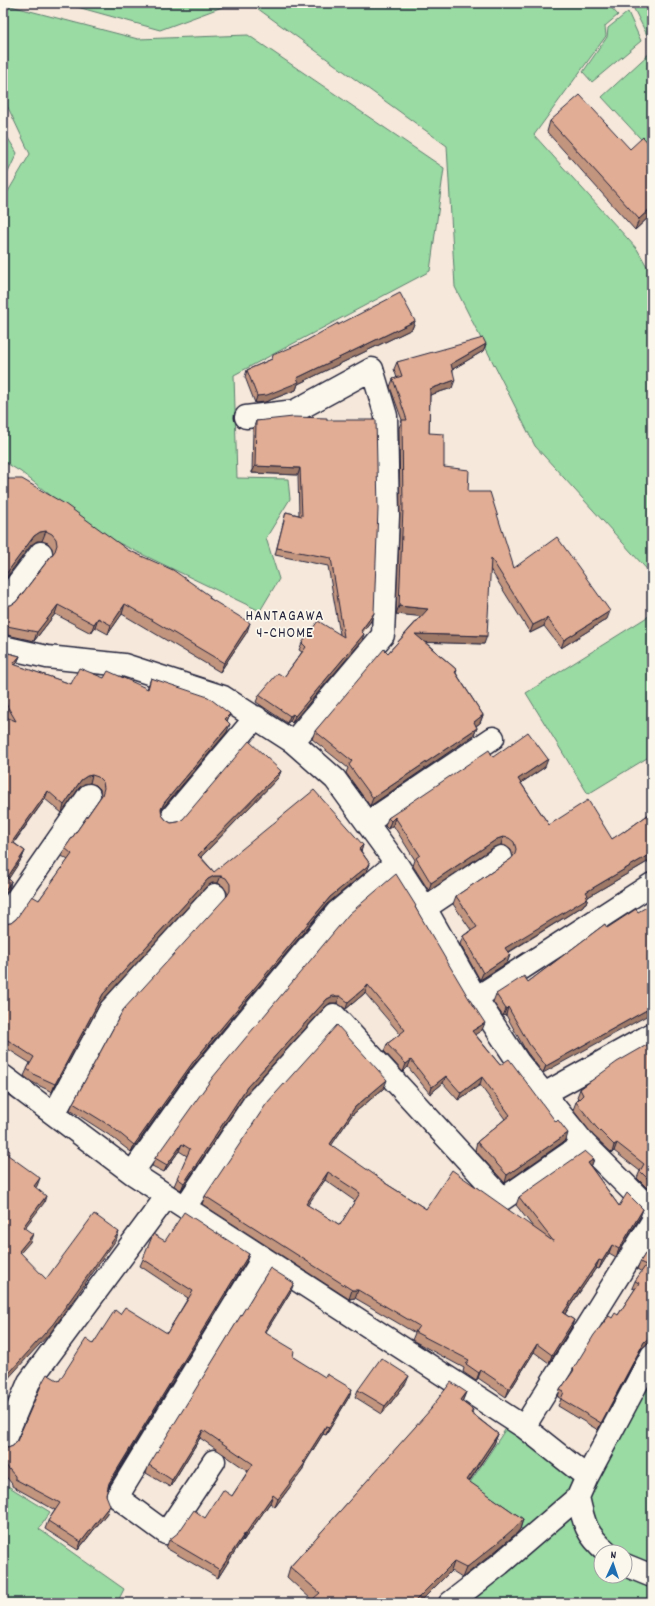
<svg xmlns="http://www.w3.org/2000/svg" width="655" height="1606" font-family="Dekko,sans-serif">
  <style>
    .green { fill: #9adaa3; stroke: #5e7e6f; fill-rule: evenodd }
    .lines { fill: none; stroke-linecap: round; stroke-linejoin: round }
    .minor-casing { stroke: #22223b; stroke-width: 25 }
    .minor { stroke: #fbf7ec; stroke-width: 22 }
    .wall { fill: #c2957f; stroke: #22223b; fill-rule: evenodd }
    .shaded-wall { fill: #9e7968; stroke: #22223b }
    .building { fill: #e1ad94; stroke: #22223b; fill-rule: evenodd }
    .labels { text-anchor: middle; dominant-baseline: central; stroke-width: 3.5; stroke-linejoin: round; paint-order: stroke }
    .neighbourhood-label { font-size: 15px; letter-spacing: 1px; fill: #22223b; stroke: #fbf7ec }
  </style>
  <rect width="100%" height="100%" fill="#f6e8da"/>
  <filter id="ink" filterUnits="userSpaceOnUse"><feTurbulence type="fractalNoise" baseFrequency=".025" numOctaves="2"/><feDisplacementMap in="SourceGraphic" scale="8" xChannelSelector="R" yChannelSelector="G"/><feConvolveMatrix kernelMatrix="1 2 1 2 8 2 1 2 1" color-interpolation-filters="sRGB"/></filter>
  <g filter="url(#ink)">
    <path class="green" d="M63,3H233L160,30Z
      M250,3H607L618,15L605,26L606,36L534,135L637,249L652,275V575L535,446L455,287L447,146Z
      M637,3H652V31L647,35L633,7Z
      M3,4L138,39L248,35L444,168L430,271L234,375L237,478L288,479L290,499L266,538L279,579L260,611L98,533L21,472L3,461V200L30,154L3,97Z
      M628,12L641,41L592,82L583,72L607,37L608,28Z
      M652,51V151L602,97Z
      M3,130L17,153L3,183Z
      M652,614V755L588,794L526,693Z
      M652,1373V1603H466L577,1510ZM601,1552H625V1576H601Z
      M507,1427L576,1475L574,1489L528,1533L465,1490Z
      M3,1483L50,1512L39,1529L124,1589L117,1603H3Z"/>
    <g class="lines">
      <g class="minor-casing">
        <path id="minor" d="M246,417L295,411L372,369L386,416L388,516L383,635L293,742
          M3,603L41,553
          M3,647L47,657L124,665L223,697L293,742L335,779L396,863L425,908L476,998L519,1063L584,1143L652,1211
          M171,818L256,717
          M367,823L493,738
          M425,908L501,857
          M3,919L89,795
          M476,998L652,884
          M3,1076L132,1173L524,1427L587,1477
          M544,1094L652,1034
          M54,1114L110,1010L215,895
          M132,1173L200,1077L337,912L396,863
          M185,1207L254,1103L334,1015L503,1199L584,1143
          M524,1427L652,1222
          M3,1443L29,1382L167,1196
          M214,1461L166,1533L117,1497L263,1258
          M578,1497C584,1524 586,1534 607,1552
          M625,1565L652,1576
          M450,1603L500,1564L578,1497L587,1477L652,1355"/>
      </g>
      <use href="#minor" class="minor"/>
    </g>
    <path class="wall" d="M550,121L630,149L652,214L635,230L547,132Z
      M415,321L412,329L298,384L296,390L265,402L255,403L245,377L247,370L272,359L338,325Z
      M486,344L483,351L453,369L452,388L430,395L429,433L444,467L468,492L514,568L607,619L561,648L544,626L530,633L490,569L484,644L425,642L457,670L456,673L483,715L480,723L476,726L477,728L474,735L370,806L346,773L348,768L312,739L315,731L388,653L421,616L396,614L400,516L399,428L402,420L390,387L393,379L397,378L394,369L397,362Z
      M327,420L371,621L362,632V641L292,723L290,721L287,723L256,702L259,695L284,677L302,652L299,650L302,643L340,634L328,566L275,555L284,520L286,512L299,515L298,475L252,473L253,429L256,421Z
      M3,479L128,550L210,598L247,632L220,672L122,614L108,634L95,627L91,633L55,614L34,641L3,634V605L5,606L11,605L16,602L53,553L52,548L48,543L42,541H37L31,545Z
      M8,653L20,656L17,663L15,665L71,684L104,678L147,689L151,678L230,714L227,721V732L162,810V815L166,820L171,823L178,822L281,771L278,778L201,857L214,872L363,845L361,851L370,864L367,871L327,904L190,1069L131,1152L109,1135L70,1110L73,1103L227,896V892L223,886L218,883H212L206,887L101,1002L52,1092L32,1082L24,1076L30,1063L3,1046V923L4,924L11,923L39,900L68,860L62,856L65,848L101,796L100,789L96,785L90,783L84,784L79,788L62,813L45,799L14,843L25,851L22,858L8,879L11,881L9,889L3,897V716L7,717L3,711V663H4Z
      M493,757L545,767L521,783L549,825L612,839L624,832L652,812V865L649,861L588,897L586,903L584,904L583,906L508,953L510,955L507,963L480,980L460,944L463,936L471,930L453,904L456,896L511,859L513,857L511,850L506,846L501,845L494,847L429,891L413,866L415,860L393,825L388,829L385,826L388,818Z
      M415,907L482,1030L475,1034L500,1065L566,1140L505,1183L475,1150L477,1142L505,1119L480,1085L458,1100L443,1083L430,1094L408,1067L403,1072L384,1051L387,1044L400,1034L365,993L346,1009L337,1003H330L325,1007L245,1095L181,1190L174,1186L187,1156L179,1151L164,1172L152,1166L155,1158Z
      M605,924L543,1073L526,1051L506,1015L503,1016L493,1002L496,994L528,982Z
      M652,1042V1193L637,1178L640,1171L614,1151L612,1153L593,1135L573,1110L576,1102L579,1099L577,1097L580,1089Z
      M384,1088L352,1115L331,1145L385,1183L426,1209L533,1227L516,1205L519,1197L594,1159L591,1167L619,1206L643,1209L640,1217L616,1257L609,1253L599,1269L596,1268L565,1314L574,1320L571,1328L549,1363L534,1352L506,1397L478,1378L476,1381L463,1372L464,1368L412,1340L415,1333L355,1298L349,1299L202,1204L205,1196ZM325,1180L355,1201L340,1225L307,1205Z
      M165,1241L249,1254L246,1262L108,1488L106,1495L107,1513L78,1550L45,1529L48,1521L55,1510L12,1486V1484L3,1473V1447L8,1448L13,1446L17,1441L59,1381L120,1314L167,1333L188,1298L140,1266L143,1259Z
      M652,1243V1338L648,1343L641,1349L598,1430L558,1406L561,1399L558,1397L560,1390L571,1375L573,1369L612,1318L618,1315L635,1289L632,1288L635,1281L642,1272L637,1269L640,1262Z
      M291,1291L265,1333L293,1357L349,1397L326,1435L323,1434L305,1463L302,1471L275,1507L270,1503L243,1541L242,1540L218,1578L166,1548L169,1540L205,1518L232,1496L248,1471L200,1438L170,1487L146,1473L149,1465Z
      M406,1383L382,1414L355,1397L358,1390Z
      M466,1392L462,1402L473,1410L472,1413L498,1434L494,1444L469,1482L523,1519L520,1529L517,1533L492,1554L462,1578L451,1571L419,1603H310L312,1600L287,1577L290,1567L430,1411L431,1408Z"/>
    <path class="shaded-wall" d="M652,207V214L635,230L639,219Z
      M415,321L412,329L298,384L296,390L265,402L255,403L257,396L297,378Z
      M486,344L483,351L448,372L451,364Z
      M455,380L452,388L427,396L430,389Z
      M255,466L300,468L298,475L252,473Z
      M46,531L42,541H37L31,545L3,582V578L34,536L40,532Z
      M125,604L122,614L108,634L111,625Z
      M58,605L55,614L34,641L37,632Z
      M399,606L428,609L425,617L396,614Z
      M610,611L607,619L561,648L564,640Z
      M374,613L371,621L358,638L361,631Z
      M98,618L95,627L91,633L94,624Z
      M547,618L544,626L530,633L533,625Z
      M250,623L247,632L220,672L224,663Z
      M364,634L362,641L292,723L295,716Z
      M415,634L487,636L484,644L412,642Z
      M20,656L17,663L10,672L13,664Z
      M230,714L227,721L225,719Z
      M293,714L290,721L287,723L290,716Z
      M483,715L480,723L471,729L474,722Z
      M230,724L227,732L161,810L159,816L164,803Z
      M477,728L474,735L370,806L373,798Z
      M548,759L545,767L516,786L518,779Z
      M281,771L278,778L196,862L198,855Z
      M92,775L90,783L84,784L79,788L62,813L64,805L81,780L87,776Z
      M48,791L45,799L9,849L12,842Z
      M395,817L393,825L388,829L391,821Z
      M503,837L501,845L494,847L429,891L431,883L497,839Z
      M363,845L361,852L359,849Z
      M25,851L22,858L4,886L7,878Z
      M652,853L649,861L588,897L586,903L584,904L583,906L502,956L505,948L586,892Z
      M370,864L367,871L327,904L190,1069L131,1152L134,1145L193,1062L330,897Z
      M214,876H221L218,883H212L206,887L101,1002L52,1092L55,1084L103,994L208,879Z
      M11,881L9,889L3,897V894Z
      M510,955L507,963L480,980L483,973Z
      M368,985L365,993L346,1009L348,1002Z
      M333,996H340L337,1003H330L325,1007L245,1095L181,1190L184,1183L247,1087L327,999Z
      M508,1007L506,1015L503,1016L506,1009Z
      M652,1007V1013L543,1073L546,1066Z
      M485,1023L482,1030L470,1038L472,1031Z
      M411,1060L408,1067L403,1072L406,1064Z
      M446,1076L443,1083L430,1094L432,1087Z
      M482,1077L480,1085L458,1100L461,1093Z
      M387,1080L384,1088L352,1115L327,1152L330,1144L355,1107Z
      M568,1133L566,1140L505,1183L507,1175Z
      M617,1143L614,1151L612,1153L614,1145Z
      M182,1144L179,1151L164,1172L167,1165Z
      M594,1159L591,1167L588,1163Z
      M328,1172L325,1180L303,1212L306,1204Z
      M40,1178L37,1186L31,1194L34,1186Z
      M46,1196L44,1203L20,1234L23,1227Z
      M643,1209L640,1217L616,1257L619,1249Z
      M119,1232L116,1240L51,1332L3,1384V1380Z
      M33,1234L30,1242L16,1258L19,1251Z
      M612,1245L609,1253L599,1269L602,1261Z
      M249,1254L246,1262L106,1490L109,1483Z
      M599,1260L596,1268L560,1321L563,1313Z
      M294,1283L291,1291L261,1340L264,1332Z
      M352,1290H358L355,1298L349,1299Z
      M574,1320L571,1328L549,1363L552,1355Z
      M652,1334V1338L648,1343L641,1349L598,1430L601,1423L644,1342Z
      M537,1344L534,1352L506,1397L509,1389Z
      M481,1370L478,1378L476,1381L479,1373Z
      M409,1376L406,1383L382,1414L385,1406Z
      M352,1389L349,1397L326,1435L329,1427Z
      M466,1392L462,1402L460,1400Z
      M326,1426L323,1434L304,1464L305,1463L302,1471L275,1507L278,1499L303,1462Z
      M203,1430L200,1438L170,1487L172,1480Z
      M498,1434L494,1444L463,1490L467,1480Z
      M273,1495L270,1503L243,1541L246,1533Z
      M110,1505L107,1513L78,1550L81,1542Z
      M523,1519L520,1529L517,1533L492,1554L462,1578L466,1568Z
      M245,1533L242,1540L218,1578L220,1570Z
      M454,1562L451,1571L419,1603H413Z"/>
    <path class="building" d="M580,95L630,149L643,137L652,147V168L650,170L652,173V207L639,219L550,121Z
      M400,293L415,321L297,378L299,382L267,395L257,396L247,370L272,359L273,355L302,343L338,323V325Z
      M483,338L486,344L451,364L455,380L430,389L429,433L444,434V467L469,470L468,492H490L514,568L557,537L610,611L564,640L547,618L533,625L491,558L487,636L415,634L457,670L455,672L483,715L474,722L477,728L373,798L349,765L352,761L315,731L384,649L388,653L428,609L399,606L403,508L402,420H407L393,379L402,376L397,362Z
      M293,417L327,418V420H376L378,509L374,613L361,631L364,634L295,716L293,714L290,716L259,695L278,673L284,677L306,647L302,643L318,621L344,637L331,558L277,548L286,512L302,516L300,468L255,466L256,421Z
      M3,479H22L65,504L128,550L173,570L210,596L209,598L250,623L224,663L125,604L111,625L98,618L94,624L58,605L37,632L7,626L3,623V605L5,606L11,605L16,602L55,551L57,545L56,539L52,534L46,531L40,532L34,536L3,578Z
      M8,653L20,656L13,664L71,684L79,668L104,678L108,671L148,689L151,678L208,697L230,714L225,719L230,724L164,803L161,809L162,815L166,820L171,823L178,822L183,819L249,741L281,771L198,855L214,872L314,790L363,845L359,849L370,864L330,897L193,1062L134,1145L112,1127L73,1103L123,1010L227,896L230,891V884L226,878L221,876H214L208,879L103,994L55,1084L35,1075L27,1069L34,1057L3,1037V923L4,924L11,923L16,919L32,896L39,900L72,854L65,848L102,795L104,788L103,782L98,777L92,775L87,776L81,780L64,805L48,791L12,842L25,851L7,878L11,881L3,894V772L6,769L3,768V716L16,721L3,699V663H5Z
      M528,732L548,759L518,779L549,825L588,800L612,839L624,831V832L652,812V853L586,892L588,895L585,898L586,899L505,948L510,955L483,973L463,936L477,927L456,896L511,859L515,854L516,849L514,842L509,838L503,837L497,839L431,883L416,858L420,855L395,817L391,821L388,818L489,750L493,757Z
      M396,874L416,906L415,907L468,997L485,1023L472,1031L500,1065L509,1059L556,1122L558,1120L568,1133L507,1175L477,1142L510,1115L482,1077L461,1093L446,1076L432,1087L411,1060L406,1064L387,1044L405,1030L368,985L348,1002L340,996H333L327,999L247,1087L184,1183L177,1178L190,1149L182,1144L167,1165L155,1158L213,1077L349,914Z
      M652,904V1007L546,1066L529,1044L508,1007L506,1009L496,994L524,976L528,982L605,924L607,928L636,909L638,912Z
      M337,1025L387,1080L355,1107L330,1144L385,1182V1183L426,1209L452,1170L554,1242L519,1197L585,1151L594,1159L588,1163L619,1206L627,1193L643,1209L619,1249L612,1245L602,1261L599,1260L563,1313L574,1320L552,1355L537,1344L509,1389L481,1370L479,1373L466,1364L469,1360L415,1332L419,1326L358,1290H352L205,1196L267,1103ZM328,1172L360,1193L340,1225L306,1204Z
      M652,1042V1183L640,1171L644,1164L617,1143L614,1145L596,1127L576,1102L583,1095L580,1089L617,1062Z
      M3,1146L10,1151L8,1155L40,1178L34,1186L46,1196L23,1227L33,1234L19,1251L46,1279L94,1214L119,1232L53,1324L3,1380Z
      M184,1212L249,1254L109,1483L106,1495L110,1505L81,1542L48,1521L60,1503L15,1479V1476L3,1462V1447L8,1448L13,1446L17,1441L43,1381L47,1374L59,1381L86,1339L93,1344L115,1310L120,1314L125,1307L167,1333L193,1291L143,1259L153,1234L165,1241Z
      M652,1243V1334L651,1336L644,1342L601,1423L561,1399L564,1392L560,1390L574,1370L573,1369L594,1335L609,1316L612,1318L615,1313L618,1315L639,1283L635,1281L646,1265L640,1262Z
      M270,1268L294,1283L264,1332L294,1350L293,1357L325,1377L327,1374L352,1389L329,1427L326,1426L303,1462L305,1463L278,1499L273,1495L246,1533H245L220,1570L169,1540L179,1532L194,1510L205,1518L223,1490L232,1496L253,1464L203,1430L172,1480L149,1465Z
      M381,1358L409,1376L385,1406L358,1390Z
      M451,1382L466,1392L460,1400L473,1410L471,1413L498,1434L467,1480L523,1519L520,1523L496,1544L466,1568L454,1562L413,1603H310L314,1598L320,1593L290,1567L432,1408H431Z"/>
  </g>
  <g class="labels">
    <g class="neighbourhood-label">
      <text x="285" y="617">HANTAGAWA<tspan x="285" dy="17">4-CHOME</tspan></text>
    </g>
  </g>
  <rect width="655" height="1606" fill="none" stroke="#fbf7ec" stroke-width="16"/>
  <rect x="8" y="8" width="639" height="1590" fill="none" stroke="#22223b" stroke-width="1.5" filter="url(#ink)"/>
  <g transform="translate(613 1564) rotate(3)"><circle r="19" fill="#fbf7ec" stroke="#a4a2a5"/>
  <path d="M0-3L7 15L0 10L-7 15Z" fill="#1f6fb2"/>
  <text y="-6" font-size="11" font-weight="bold" text-anchor="middle" fill="#22223b">N</text>
  </g>
</svg>
